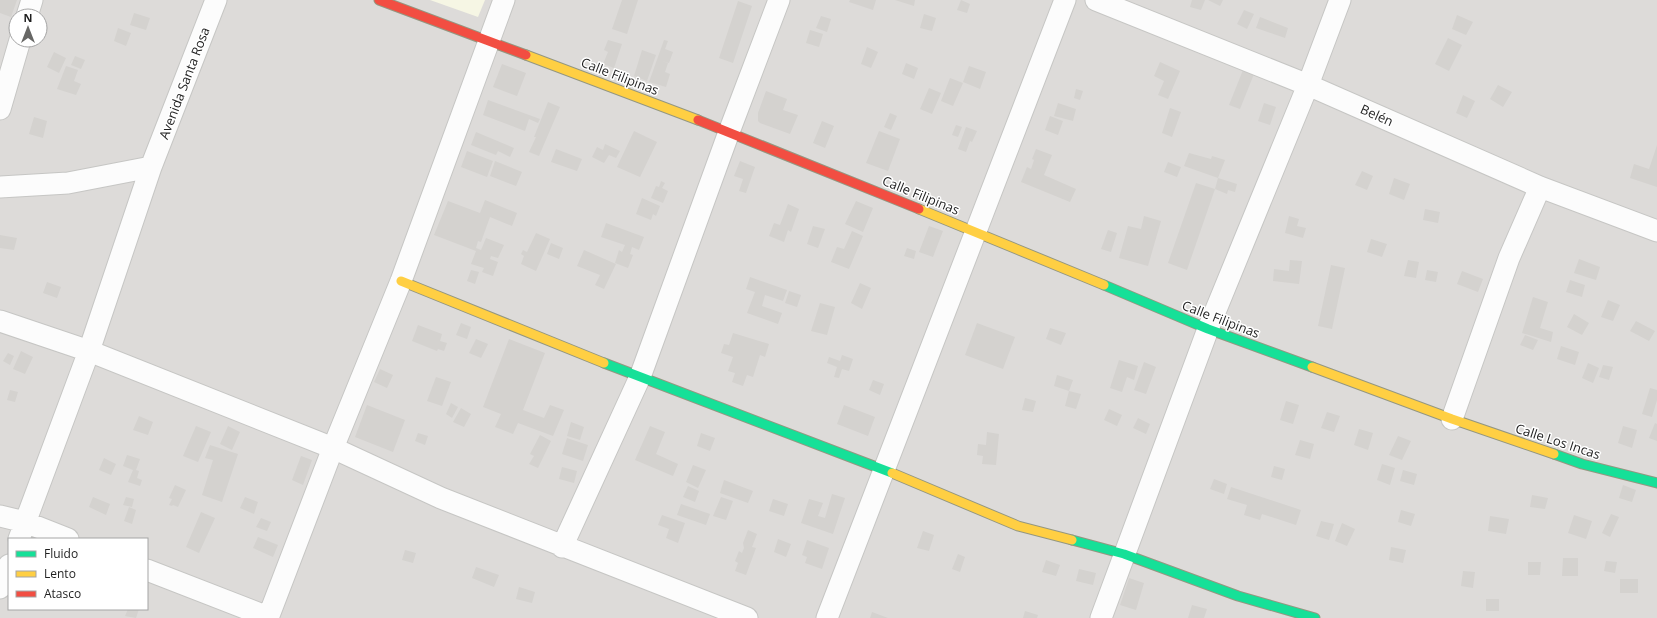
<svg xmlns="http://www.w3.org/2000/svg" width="1657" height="618" font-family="'Open Sans',sans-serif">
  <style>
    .residential { fill: #dddbd9; fill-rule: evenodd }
    .education { fill: #f6f6e4 }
    .building { fill: #d4d2cf }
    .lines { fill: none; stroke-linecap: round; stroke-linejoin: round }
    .street-casing { stroke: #c6c6c4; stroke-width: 23 }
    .fast-casing { stroke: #949780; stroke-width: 11 }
    .slow-casing { stroke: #949780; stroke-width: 11 }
    .jam-casing { stroke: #949780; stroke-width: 11 }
    .street { stroke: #fcfcfc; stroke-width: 21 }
    .fast { stroke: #16e098; stroke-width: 9 }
    .slow { stroke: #ffcf43; stroke-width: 9 }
    .jam { stroke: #f24e42; stroke-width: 9 }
    .labels { text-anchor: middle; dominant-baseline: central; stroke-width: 3; stroke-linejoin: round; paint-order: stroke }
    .street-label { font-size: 13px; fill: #1f1f1f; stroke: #fff }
  </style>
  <rect width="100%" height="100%" fill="#eeece8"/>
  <path class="residential" d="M0,0H1657V618H0ZM16,16H40V40H16ZM9,539H147V609H9Z"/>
  <path class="education" d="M430,0H485L478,17Z"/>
  <path class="building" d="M0,0H17L11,17L0,13Z
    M622,0H638L627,34L612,29Z
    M850,0H876L873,10L849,2Z
    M895,0H915L914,6Z
    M961,0L970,4L967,13L957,10Z
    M1192,0H1205L1201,10L1190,7Z
    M1208,0H1223L1220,6Z
    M738,1L752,6L733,63L719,58Z
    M1244,10L1254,14L1247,29L1237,24Z
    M134,13L150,18L146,30L130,25Z
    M924,14L936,18L932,31L920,28Z
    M1457,15L1473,22L1466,35L1452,29Z
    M821,16L831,19L827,32L816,28Z
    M1260,17L1288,28L1285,38L1256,28Z
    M118,28L131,33L126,46L114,41Z
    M810,30L823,34L819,47L806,43Z
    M1448,38L1462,45L1449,71L1435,64Z
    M608,40L622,44L614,68L603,64L608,52L604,50Z
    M664,40L668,41L665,49L673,52L669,63L662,61L668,63L665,72L670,74L666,87L649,82Z
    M867,47L878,52L871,68L861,64Z
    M642,50L656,55L647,81L634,76Z
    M54,52L66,58L59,73L47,67Z
    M75,56L85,60L81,69L71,65Z
    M1160,62L1180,71L1168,99L1158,95L1164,81L1154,76Z
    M906,63L918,68L914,79L902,74Z
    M502,64L526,73L517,96L493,87Z
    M66,66L78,70L74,81L81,84L76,95L57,89Z
    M969,66L986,72L980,89L963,82Z
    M1243,70L1254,74L1240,109L1229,105Z
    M950,78L963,83L953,106L941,101Z
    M1498,85L1512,92L1503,107L1490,99Z
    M929,88L941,93L932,114L920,109Z
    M1076,89L1083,91L1080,100L1074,98Z
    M766,91L787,99L783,110L798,115L790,134L760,123L758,121V113Z
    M1463,95L1475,101L1467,118L1456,113Z
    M488,100L540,119L538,123L529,119L525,131L483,115Z
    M548,102L560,107L539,156L529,152L536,137H534Z
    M1058,103L1076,109L1073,121L1054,116Z
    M1264,103L1276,107L1270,125L1258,121Z
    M1170,108L1181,112L1172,137L1162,133Z
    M890,113L897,116L891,130L884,127Z
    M1050,116L1063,121L1058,135L1045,130Z
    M34,117L47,121L43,138L29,134Z
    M822,121L834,126L825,148L813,143Z
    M956,125L962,127L958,137L952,135Z
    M966,127L977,131L972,142L970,141L966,152L958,149Z
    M634,131L657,142L640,177L617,167Z
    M879,131L900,139L888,171L866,163Z
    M476,132L514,148L510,157L498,151L496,155L471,145Z
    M605,144L620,151L616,158L609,155L604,163L592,157L597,147L603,150Z
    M1657,145V187L1630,178L1634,164L1649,169Z
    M556,149L582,159L577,171L551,162Z
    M1036,149L1052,155L1044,175L1076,189L1070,202L1021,182L1027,167L1031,169L1034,160L1032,159Z
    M467,151L493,161L487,177L461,167Z
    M1189,153L1211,159L1212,156L1225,160L1218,178L1184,166Z
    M495,161L522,172L516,186L490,176Z
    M740,161L755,167L746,193L739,191L743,179L734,176Z
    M1168,162L1181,167L1177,177L1164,172Z
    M1362,171L1373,176L1367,190L1355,185Z
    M1218,178L1237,184L1235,192L1228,190L1227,194L1215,189L1187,270L1168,263L1196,183L1215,189Z
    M1394,178L1410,184L1404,200L1389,194Z
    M661,181L665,183L662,188L668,191L663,203L651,198L656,186L659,187Z
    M642,198L660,206L656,216L653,214L651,220L636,214Z
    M485,200L517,213L512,226L490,217L481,242L478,241L476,248L481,250L486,238L504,245L498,258L491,256L490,259L498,262L493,276L482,272L484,268L471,264L476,251L434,235L448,201L480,213Z
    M856,201L873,208L863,232L845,224Z
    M788,204L799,209L791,232L788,230L784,242L769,236L774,223L780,225Z
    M1425,209L1440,212L1438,223L1423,220Z
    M1144,216L1161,221L1148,266L1119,258L1128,226L1141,229Z
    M1289,216L1299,219L1297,226L1306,228L1303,238L1285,233Z
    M606,223L644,237L639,250L632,247L630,254L633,255L628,268L615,263L619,250L622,252L625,245L601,237Z
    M813,226L825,229L818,248L807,244Z
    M929,226L943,231L933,257L919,252Z
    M1108,230L1117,233L1111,252L1101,249Z
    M852,231L863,236L849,269L831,262L837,247L844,249Z
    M536,233L550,239L536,271L521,264L524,256L521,254L523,250L527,252Z
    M0,235L17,238L14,250L0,248Z
    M1371,239L1387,244L1382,257L1367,252Z
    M551,243L563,248L559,259L547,254Z
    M907,248L916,251L914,259L904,256Z
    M584,250L616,264L604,289L595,285L600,275L577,266Z
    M1579,259L1600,267L1596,280L1574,273Z
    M1290,260L1302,261L1299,284L1273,281L1274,269L1289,271Z
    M1408,260L1419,262L1416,278L1404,276Z
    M1331,265L1345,268L1332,329L1318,326Z
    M471,270L479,272L475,284L467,281Z
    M1427,270L1438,272L1436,282L1425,280Z
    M1462,271L1483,279L1478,292L1457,284Z
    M750,277L787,290L783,301L765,295L762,306L782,313L778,324L747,313L755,292L746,289Z
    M1570,280L1585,285L1582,297L1566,292Z
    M47,282L61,287L57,298L43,293Z
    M860,283L871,288L862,309L851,303Z
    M789,291L801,295L797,307L785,303Z
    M1533,297L1548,302L1540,328L1553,332L1551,342L1522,333Z
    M1608,300L1620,305L1613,321L1601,317Z
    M820,303L835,307L827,335L811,331Z
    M1574,314L1589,323L1582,335L1567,327Z
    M1636,321L1655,331L1649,341L1630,331Z
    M461,323L471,327L467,339L456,335Z
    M977,323L1015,337L1003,369L965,355Z
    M418,325L442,334L440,341L447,343L444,351L438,349L437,351L412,341Z
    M1050,328L1066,333L1061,345L1046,339Z
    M733,333L769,344L765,357L760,355L753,377L747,375L743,386L732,382L735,373L728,371L733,357L721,353L724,344L729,345Z
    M1525,335L1538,340L1533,350L1520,345Z
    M476,339L488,344L481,358L469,353Z
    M509,339L545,353L523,410L544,418L550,405L564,410L553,436L518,423L513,434L495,427L501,414L483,407Z
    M1561,346L1579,352L1575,365L1557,359Z
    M21,351L33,357L25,374L13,369Z
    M8,353L14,356L10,365L3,361Z
    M842,355L853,359L849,371L842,369L839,378L834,377L837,367L827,363L829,357L840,361Z
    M1119,360L1138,366L1134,380L1127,377L1122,392L1110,388Z
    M1144,362L1156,367L1146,394L1134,390Z
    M1588,363L1599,368L1593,383L1582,378Z
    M1603,365L1613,367L1609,380L1599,377Z
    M380,369L393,375L387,388L374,382Z
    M1057,375L1073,380L1069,391L1054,386Z
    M436,377L451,382L442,406L427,401Z
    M873,380L884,384L880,395L869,390Z
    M1650,388L1657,390V400L1652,417L1642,414Z
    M10,390L18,392L15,402L7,400Z
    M1069,391L1081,394L1076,409L1065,406Z
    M1025,398L1036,401L1033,412L1022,410Z
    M1286,401L1299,405L1293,424L1280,420Z
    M451,403L458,407L452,418L446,414Z
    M367,405L405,420L393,452L355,437Z
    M844,405L875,417L868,436L837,424Z
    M461,408L471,414L464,427L453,422Z
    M1109,409L1122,415L1117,426L1104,420Z
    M1327,412L1340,416L1334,432L1321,428Z
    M139,416L153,422L148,435L133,430Z
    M1138,418L1150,424L1146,434L1133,428Z
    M571,422L584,427L580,440L567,436Z
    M1655,423L1657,424V441L1649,438Z
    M196,426L211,432L198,462L183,456Z
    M228,426L240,432L232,450L220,444Z
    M650,426L665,432L656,454L678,464L673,476L635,460Z
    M1623,426L1637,430L1632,448L1618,443Z
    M1359,429L1373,433L1368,450L1354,445Z
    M987,432L999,434L996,465L982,464L983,456L977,455L978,444L986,445Z
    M418,433L428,436L425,445L415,441Z
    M701,433L715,438L710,451L697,446Z
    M540,435L551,441L538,468L529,464L534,456L530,454Z
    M1398,436L1411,441L1402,460L1389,455Z
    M567,438L588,445L583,461L562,454Z
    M1300,440L1314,444L1310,459L1295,455Z
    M210,445L238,454L222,502L202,495L213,460L205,458Z
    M127,455L140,459L136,470L139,471L137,478L142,480L140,486L128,482L133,470L123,466Z
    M301,456L312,460L303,485L292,480Z
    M104,458L116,464L111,475L99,470Z
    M1382,464L1395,468L1390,485L1377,480Z
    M693,465L706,470L698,488L686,482Z
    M1274,466L1285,469L1282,480L1271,477Z
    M562,467L577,471L574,483L559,479Z
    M1403,470L1417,474L1414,485L1400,481Z
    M1214,479L1227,484L1224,494L1210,489Z
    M724,480L753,491L748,503L720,493Z
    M175,485L186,490L178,507L173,505L172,506L169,505L172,499L169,498Z
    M1623,485L1636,490L1632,502L1619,498Z
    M688,486L699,491L695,502L683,497Z
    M1231,487L1301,510L1296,525L1262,514L1260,520L1244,515L1247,505L1227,499Z
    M832,494L845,498L833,534L801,523L809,499L823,503L818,516L825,518Z
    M1532,495L1548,498L1545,509L1530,507Z
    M93,497L110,504L106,515L89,507Z
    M126,497L134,499L132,507L123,505Z
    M245,497L258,502L254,514L240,508Z
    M721,497L733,501L726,520L713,516Z
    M773,499L788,504L784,516L769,511Z
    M681,504L710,514L706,525L677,515Z
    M129,507L136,510L132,524L124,521Z
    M1401,510L1415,514L1411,526L1398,522Z
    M201,512L215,518L199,553L186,547Z
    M1611,514L1619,517L1610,537L1602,533Z
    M662,515L685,523L678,543L666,538L669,529L658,525Z
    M1574,515L1592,521L1586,539L1568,533Z
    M1490,516L1509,519L1506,534L1488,531Z
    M261,518L271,522L267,531L256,527Z
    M1321,521L1334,524L1329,540L1316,536Z
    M1342,523L1355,529L1347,546L1335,541Z
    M748,530L757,534L752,547L756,548L746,575L735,571L738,563L735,561L739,551L742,553L744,548L743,543Z
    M923,531L934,535L929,551L917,548Z
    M258,537L278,545L273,557L253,548Z
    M778,539L791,544L786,557L774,552Z
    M807,540L829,548L822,569L805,563L807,557L802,555Z
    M1391,547L1406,550L1403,563L1389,560Z
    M405,550L416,553L413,563L402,560Z
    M958,554L965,557L960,572L952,569Z
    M1563,558H1578V576H1562Z
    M1046,560L1060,565L1056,576L1042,572Z
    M1606,561L1617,562L1615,573L1604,571Z
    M1528,562H1541L1540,575H1528Z
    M476,567L499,575L494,587L472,578Z
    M1079,569L1096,573L1093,585L1076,581Z
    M1463,571L1475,572L1473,588L1461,586Z
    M1129,578L1144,583L1136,610L1120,605Z
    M1620,579H1638V593H1620Z
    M519,587L535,592L532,603L516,599Z
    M1486,599H1499V611H1486Z
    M1192,605L1207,609L1204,618H1188Z
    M128,609H139L136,618L125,616Z
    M1025,611L1038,615L1037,618H1023Z
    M872,612L888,618H870Z"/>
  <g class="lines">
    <g class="street-casing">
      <path id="street" d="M1096,0L1308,85L1540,187L1657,231
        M27,16L32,0
        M0,109L20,40
        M0,187L68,183L151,167
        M0,321L89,351L333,448L441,498L747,618
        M1452,419L1509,258L1540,187
        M0,516L25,522L68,539
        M19,539L89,351L151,167L216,0
        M562,547L640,377L729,132L779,0
        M147,570L268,617
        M0,588L9,565
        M268,618L333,448L401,281L504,0
        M827,618L1065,0
        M1101,618L1208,329L1308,85L1340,0"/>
    </g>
    <g class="fast-casing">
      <path id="fast" d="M1104,285L1208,329L1312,367
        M604,363L892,473
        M1554,454L1582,464L1657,483
        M1072,540L1124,554L1238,596L1315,618"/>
    </g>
    <g class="slow-casing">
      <path id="slow" d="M526,55L698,120
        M919,209L1104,285
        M401,281L604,363
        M1312,367L1452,419L1554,454
        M892,473L1018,526L1072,540"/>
    </g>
    <g class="jam-casing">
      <path id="jam" d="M379,0L526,55
        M698,120L919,209"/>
    </g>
    <use href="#street" class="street"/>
    <use href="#fast" class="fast"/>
    <use href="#slow" class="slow"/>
    <use href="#jam" class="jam"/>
  </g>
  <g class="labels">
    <g class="street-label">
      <text transform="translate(620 76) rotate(21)">Calle Filipinas</text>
      <text transform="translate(184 83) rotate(-69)">Avenida Santa Rosa</text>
      <text transform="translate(1377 115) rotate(24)">Belén</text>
      <text transform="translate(921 195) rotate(22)">Calle Filipinas</text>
      <text transform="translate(1221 319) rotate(21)">Calle Filipinas</text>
      <text transform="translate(1558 441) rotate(18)">Calle Los Incas</text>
    </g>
  </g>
  <rect x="8" y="538" width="140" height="72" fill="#ffffff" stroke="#a5a5a5"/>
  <rect x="16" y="551" width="20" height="6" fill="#16e098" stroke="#a5a5a5"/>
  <text x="44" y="558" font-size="12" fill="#1f1f1f">Fluido</text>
  <rect x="16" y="571" width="20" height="6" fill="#ffcf43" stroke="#a5a5a5"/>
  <text x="44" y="578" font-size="12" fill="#1f1f1f">Lento</text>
  <rect x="16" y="591" width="20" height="6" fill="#f24e42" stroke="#a5a5a5"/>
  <text x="44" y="598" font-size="12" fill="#1f1f1f">Atasco</text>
  <g transform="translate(28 28)"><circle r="19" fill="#ffffff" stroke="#a5a5a5"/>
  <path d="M0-3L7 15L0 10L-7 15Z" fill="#676765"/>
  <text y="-6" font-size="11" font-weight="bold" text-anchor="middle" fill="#1f1f1f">N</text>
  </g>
</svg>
